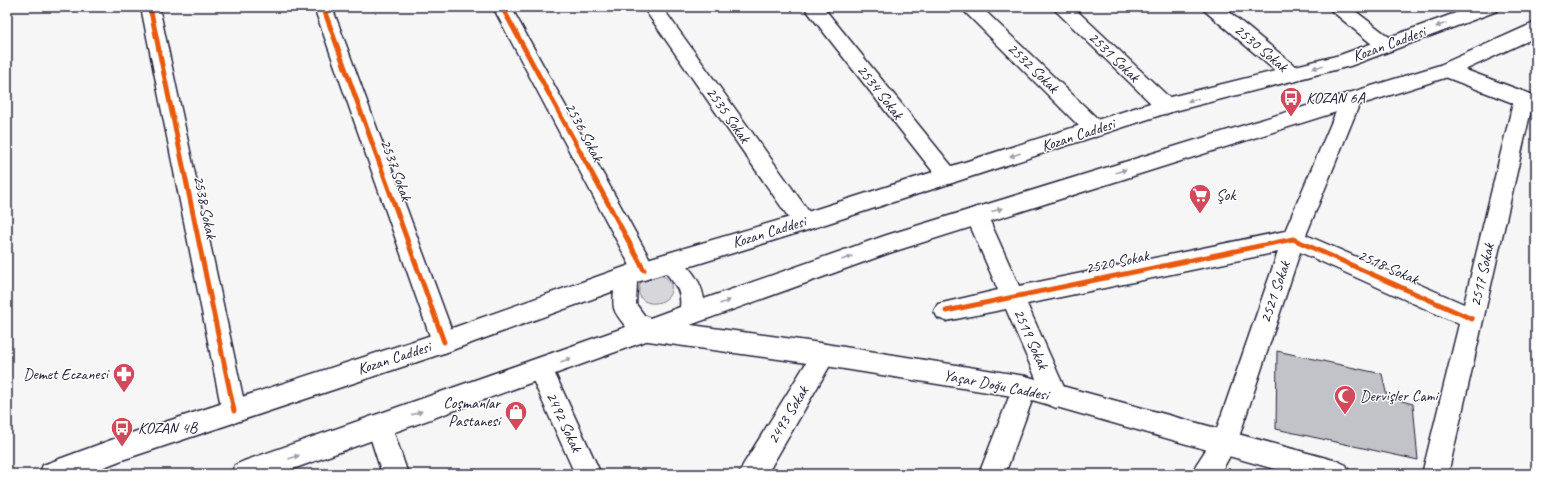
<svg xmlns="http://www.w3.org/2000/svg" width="1543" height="481" font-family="Caveat,sans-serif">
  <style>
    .green { fill: #d7d7db; stroke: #7c7c8b }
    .building { fill: #c2c2c9; stroke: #22223b }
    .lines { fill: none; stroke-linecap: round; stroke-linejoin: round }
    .minor-casing { stroke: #22223b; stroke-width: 3 }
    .major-casing { stroke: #22223b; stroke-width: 3 }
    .highway-casing { stroke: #22223b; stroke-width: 3 }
    .minor { fill: #fff; fill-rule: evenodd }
    .major { fill: #fff; fill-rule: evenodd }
    .highway { fill: #fff; fill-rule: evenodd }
    .cycleway-casing { stroke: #fff; stroke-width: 8 }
    .cycleway { stroke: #e8590c; stroke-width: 5 }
    .oneway { fill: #9c9ca7 }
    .labels { text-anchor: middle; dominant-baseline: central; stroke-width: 3; stroke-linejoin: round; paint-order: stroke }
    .street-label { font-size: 16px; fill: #22223b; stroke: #fff }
    .poi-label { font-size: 16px; fill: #22223b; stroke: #fff; text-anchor: start }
  </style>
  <rect width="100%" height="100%" fill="#f6f6f7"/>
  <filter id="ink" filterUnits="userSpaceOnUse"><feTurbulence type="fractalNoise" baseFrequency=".025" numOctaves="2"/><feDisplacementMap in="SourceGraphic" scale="8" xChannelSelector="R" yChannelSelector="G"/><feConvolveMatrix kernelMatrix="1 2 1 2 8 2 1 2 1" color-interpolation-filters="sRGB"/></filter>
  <g filter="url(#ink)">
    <path class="green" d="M657,274C663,276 669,278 671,285C675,310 626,310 642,280Z"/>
    <path class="building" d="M1277,351L1382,374L1387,397L1413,404L1418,460L1276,429Z"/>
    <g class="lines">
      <g class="minor-casing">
        <path id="minor" d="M141,7H159L246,411L243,419L234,423L225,419L222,411Z
          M314,7H332L456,342L452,350L444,353L436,350L432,342Z
          M493,7H511L652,263L655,270L652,277L644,280L636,277Z
          M643,7H662L812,216L815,222L812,228L804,231L796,228Z
          M804,7H823L955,170L958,176L955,182L948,184L941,182Z
          M961,7H981L1102,123L1105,129L1102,135L1095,137L1088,135L964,11Z
          M1053,7H1073L1173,101L1176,106L1173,111L1166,114L1159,111L1056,11Z
          M1202,7H1223L1300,70L1303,75L1300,80L1293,82L1286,80L1205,11Z
          M1329,7H1350L1393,40L1395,45L1393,50L1386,52L1379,50L1332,11Z
          M1447,63L1536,96V112L1531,110L1448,474H1422L1459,324L1300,252L1237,443L1220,474H1192L1196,465L1214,437L1278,252L1027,304L1068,396L1065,404L1056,408L1047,404L1006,309L946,321L938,318L934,311L938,304L998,290L966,216L969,210L977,207L985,210L1019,286L1285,231L1341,100L1344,95L1351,93L1358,95L1361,100L1306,235L1464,304L1513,103L1440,75L1437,70L1440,65Z
          M824,344L832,347L836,355L767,474H739L743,465L816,347Z
          M540,358L549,361L601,474H575L528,369L531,361Z
          M1025,376L1034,379L1037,387L1005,474H979L1016,379Z
          M380,415L389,418L408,474H382L367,427L371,418Z"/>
      </g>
      <g class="major-casing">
        <path id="major" d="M648,319L807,341L1025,376L1337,461L1346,465L1350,474H1292L1025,398L807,363L648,341L640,338L636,330L640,322Z"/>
      </g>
      <g class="highway-casing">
        <path id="highway" d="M1472,7H1500L1497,11L1350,66L1167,113L804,231L688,267C696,276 702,286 704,299L887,235L1440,65L1536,22V37L1454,75L889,253L279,474H231L235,465L244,461L626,327C614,311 612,311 614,291L444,353L122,460L86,474H39L43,465L122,436L444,331L644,260L804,213L1166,98L1340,55ZM666,273C675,285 682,290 680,307L650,318L644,315L636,304L637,282Z"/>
      </g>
      <use href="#minor" class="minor"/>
      <use href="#major" class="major"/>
      <use href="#highway" class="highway"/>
      <g class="cycleway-casing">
        <path id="cycleway" d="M150,7L234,411
          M323,7L444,342
          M502,7L644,270
          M946,311L1293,239L1472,319"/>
      </g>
      <use href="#cycleway" class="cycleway"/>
    </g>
    <defs><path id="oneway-solid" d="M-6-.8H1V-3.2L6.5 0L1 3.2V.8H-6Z"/></defs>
    <g class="oneway">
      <use href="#oneway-solid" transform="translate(1441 25) rotate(160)"/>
      <use href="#oneway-solid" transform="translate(1318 67) rotate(164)"/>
      <use href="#oneway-solid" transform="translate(1193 100) rotate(166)"/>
      <use href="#oneway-solid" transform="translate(1015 155) rotate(162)"/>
      <use href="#oneway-solid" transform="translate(1121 171) rotate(-17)"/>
      <use href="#oneway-solid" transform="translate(997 210) rotate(-17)"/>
      <use href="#oneway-solid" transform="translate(847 258) rotate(-20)"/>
      <use href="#oneway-solid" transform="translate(725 302) rotate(-20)"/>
      <use href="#oneway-solid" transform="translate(566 360) rotate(-20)"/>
      <use href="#oneway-solid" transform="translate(417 413) rotate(-20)"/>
      <use href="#oneway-solid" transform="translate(294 457) rotate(-19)"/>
    </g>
  </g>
  <defs>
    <g id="bus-pin" transform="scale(1.15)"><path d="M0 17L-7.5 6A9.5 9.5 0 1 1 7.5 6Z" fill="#d1495b" stroke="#fff"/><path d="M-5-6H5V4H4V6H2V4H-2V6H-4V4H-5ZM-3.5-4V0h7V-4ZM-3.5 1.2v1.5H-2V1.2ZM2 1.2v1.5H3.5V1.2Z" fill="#fff"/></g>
    <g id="supermarket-pin" transform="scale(1.15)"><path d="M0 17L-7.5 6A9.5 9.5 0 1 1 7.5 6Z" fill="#d1495b" stroke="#fff"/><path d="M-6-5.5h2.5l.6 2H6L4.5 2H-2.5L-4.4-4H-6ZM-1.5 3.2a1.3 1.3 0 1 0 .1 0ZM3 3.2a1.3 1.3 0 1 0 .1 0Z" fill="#fff"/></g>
    <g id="pharmacy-pin" transform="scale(1.15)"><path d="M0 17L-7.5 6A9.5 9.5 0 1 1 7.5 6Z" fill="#d1495b" stroke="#fff"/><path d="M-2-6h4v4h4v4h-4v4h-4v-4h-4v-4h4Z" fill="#fff"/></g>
    <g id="mosque-pin" transform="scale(1.15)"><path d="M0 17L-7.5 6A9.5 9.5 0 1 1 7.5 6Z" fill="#d1495b" stroke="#fff"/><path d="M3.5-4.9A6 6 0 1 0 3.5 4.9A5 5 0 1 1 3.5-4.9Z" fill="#fff"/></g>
    <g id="shop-pin" transform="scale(1.15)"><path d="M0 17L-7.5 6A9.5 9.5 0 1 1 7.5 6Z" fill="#d1495b" stroke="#fff"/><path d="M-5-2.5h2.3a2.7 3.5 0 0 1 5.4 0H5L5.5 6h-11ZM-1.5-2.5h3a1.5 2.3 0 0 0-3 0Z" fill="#fff"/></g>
  </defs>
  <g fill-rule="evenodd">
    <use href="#bus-pin" x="1291" y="98"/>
    <use href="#supermarket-pin" x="1200" y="195"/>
    <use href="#pharmacy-pin" x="124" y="374"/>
    <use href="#mosque-pin" x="1345" y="396"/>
    <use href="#shop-pin" x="516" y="412"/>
    <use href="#bus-pin" x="122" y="428"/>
  </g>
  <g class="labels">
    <g class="street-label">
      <text transform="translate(1389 44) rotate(-20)">Kozan Caddesi</text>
      <text transform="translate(1261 48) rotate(40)">2530 Sokak</text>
      <text transform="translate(1114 57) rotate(44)">2531 Sokak</text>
      <text transform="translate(1033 68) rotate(44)">2532 Sokak</text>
      <text transform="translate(880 92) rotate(52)">2534 Sokak</text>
      <text transform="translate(728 115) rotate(55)">2535 Sokak</text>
      <text transform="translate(584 132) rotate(62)">2536 Sokak</text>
      <text transform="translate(1078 135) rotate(-18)">Kozan Caddesi</text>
      <text transform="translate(396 170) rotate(70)">2537 Sokak</text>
      <text transform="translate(205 207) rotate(78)">2538 Sokak</text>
      <text transform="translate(769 232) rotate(-17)">Kozan Caddesi</text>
      <text transform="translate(1117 262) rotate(-12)">2520 Sokak</text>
      <text transform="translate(1388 267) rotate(24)">2518 Sokak</text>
      <text transform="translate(1482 275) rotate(-77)">2517 Sokak</text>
      <text transform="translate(1275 292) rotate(-71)">2521 Sokak</text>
      <text transform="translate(1031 339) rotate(66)">2519 Sokak</text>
      <text transform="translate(394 358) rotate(-18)">Kozan Caddesi</text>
      <text transform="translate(996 385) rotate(11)">Yaşar Doğu Caddesi</text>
      <text transform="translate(788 415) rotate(-59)">2493 Sokak</text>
      <text transform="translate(564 422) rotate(65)">2492 Sokak</text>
    </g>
    <g class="poi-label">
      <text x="1306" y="98">KOZAN 6A</text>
      <text x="1216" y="195">Şok</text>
      <text x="108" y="374" text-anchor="end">Demet Eczanesi</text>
      <text x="1360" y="396">Dervişler Cami</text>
      <text x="500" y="403" text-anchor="end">Coşmanlar<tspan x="500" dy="18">Pastanesi</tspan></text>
      <text x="138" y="428">KOZAN 4B</text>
    </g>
  </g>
  <rect width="1543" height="481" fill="none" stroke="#fff" stroke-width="24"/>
  <rect x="12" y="12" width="1519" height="457" fill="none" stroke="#22223b" stroke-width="1.5" filter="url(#ink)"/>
</svg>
